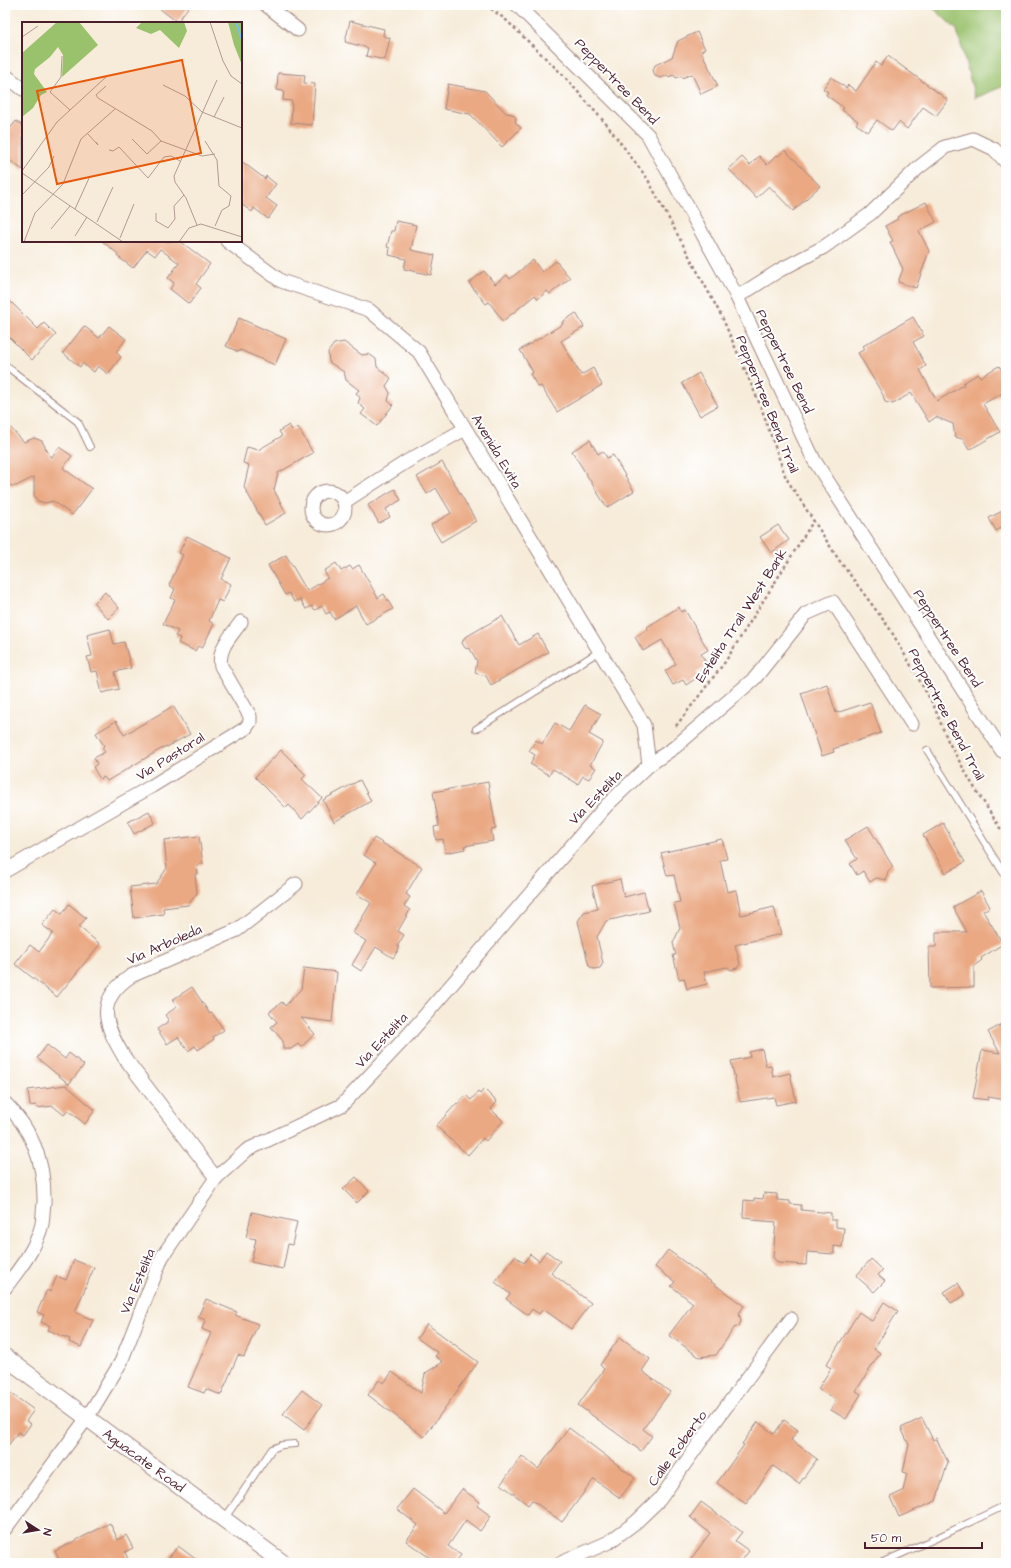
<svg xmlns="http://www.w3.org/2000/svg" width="1011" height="1568" viewBox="0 0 1011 1568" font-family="'Architects Daughter',sans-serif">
  <rect width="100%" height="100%" fill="#fff"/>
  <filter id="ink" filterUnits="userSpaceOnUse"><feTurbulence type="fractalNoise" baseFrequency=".025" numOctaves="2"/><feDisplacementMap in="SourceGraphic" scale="8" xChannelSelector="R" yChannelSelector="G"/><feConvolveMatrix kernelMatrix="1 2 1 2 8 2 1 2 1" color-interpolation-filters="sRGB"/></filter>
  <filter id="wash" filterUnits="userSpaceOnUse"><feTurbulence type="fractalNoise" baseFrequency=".012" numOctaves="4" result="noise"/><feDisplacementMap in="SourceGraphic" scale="16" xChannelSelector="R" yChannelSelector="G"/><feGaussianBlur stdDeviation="0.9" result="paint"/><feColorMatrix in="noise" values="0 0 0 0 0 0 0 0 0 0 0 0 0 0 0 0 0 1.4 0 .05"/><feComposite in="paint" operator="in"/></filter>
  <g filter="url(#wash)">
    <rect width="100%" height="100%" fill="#f7ecda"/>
    <polygon fill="#9ac16c" stroke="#72704c" points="930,5 1006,5 1006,85 975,98 957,30"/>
    <g id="blocks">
      <g fill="#eaa983">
        <polygon points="155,5 190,5 177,22"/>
        <polygon points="350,21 384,29 383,36 390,38 385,60 366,56 368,48 345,42"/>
        <polygon points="697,32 705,49 701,51 718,86 701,94 692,74 682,78 681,76 676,78 674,75 668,77 667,75 661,78 655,76 653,70 655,65 672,57 678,41"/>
        <polygon points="888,56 948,100 936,116 923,107 907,129 899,122 892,131 877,120 868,132 856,124 858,121 842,110 844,108 826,95 828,92 823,89 831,77 846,88 848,85 856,91 876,62 881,66"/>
        <polygon points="278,73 305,75 304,83 315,84 312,125 291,123 292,101 283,100 284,91 277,90"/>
        <polygon points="448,84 485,91 506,113 512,114 516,118 515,122 521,128 502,147 470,114 444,109"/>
        <polygon points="16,121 23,126 23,170 5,157 5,135"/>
        <polygon points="785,150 820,186 793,211 769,186 756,198 729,169 742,157 750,165 759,156 767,165 777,155 778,156"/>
        <polygon points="241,161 265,179 266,176 276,184 266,198 277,206 268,219 254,208 252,212 241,204"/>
        <polygon points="926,202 936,222 919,231 929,251 916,288 898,282 903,269 890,242 893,241 885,226 898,219 897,217"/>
        <polygon points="396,221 416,225 411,250 435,255 431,275 404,269 406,259 389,255 390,248 387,247 391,231 394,231"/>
        <polygon points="102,241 180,241 210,264 196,284 201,288 189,304 170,289 174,283 168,278 179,263 160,249 155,256 147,250 133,268 117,256 118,254"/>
        <polygon points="533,260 542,272 556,261 570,278 550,294 547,291 538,299 535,295 503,321 489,302 486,304 469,283 484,271 495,284 507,275 510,279"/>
        <polygon points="5,296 38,329 44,323 56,335 32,360 5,333"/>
        <polygon points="576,313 584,327 561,341 581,375 593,368 602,385 557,412 541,386 538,387 530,374 533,372 520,350 563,324 562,322"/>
        <polygon points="913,317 924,336 913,342 926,366 920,370 937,401 964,385 963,383 978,374 980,377 999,366 1002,370 1006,367 1006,391 983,404 1000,432 969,450 963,439 955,437 953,424 936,417 929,422 911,393 893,404 885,402 883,395 858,353 865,349 863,346"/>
        <polygon points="239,318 286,339 275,365 240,350 239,352 226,346"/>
        <polygon points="84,326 99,338 109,326 126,339 116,352 121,357 108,374 98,366 94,372 82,363 80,367 63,353"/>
        <polygon points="344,342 362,355 369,354 376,359 377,367 391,378 386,386 390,393 388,401 393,405 377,426 361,414 365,409 358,403 360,398 356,393 359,390 346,380 344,372 329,362 328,352 334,344"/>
        <polygon points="699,373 718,406 700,416 682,383"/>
        <polygon points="5,422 24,442 34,438 42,441 51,458 59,447 72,456 63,468 92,489 72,515 53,501 45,503 38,501 34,495 34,477 16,486 12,486 5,482"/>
        <polygon points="289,425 292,430 298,427 313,453 278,473 274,490 286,513 265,525 244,487 249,465 243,463 247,447 258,450 282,436 279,431"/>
        <polygon points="590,440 598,454 603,451 607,458 613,455 634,491 607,508 572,451"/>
        <polygon points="442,462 476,521 441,542 431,525 451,513 436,488 427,494 417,477"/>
        <polygon points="395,489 401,500 386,509 390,517 379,523 368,505"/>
        <polygon points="1006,509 1006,525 996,531 989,518"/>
        <polygon points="778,525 789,540 771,553 760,537"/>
        <polygon points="187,536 231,558 221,579 231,584 223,602 218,600 209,621 214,624 202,648 198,646 195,651 178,643 180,638 175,636 178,631 163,624 175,600 171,598 175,589 169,585 183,555 179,553"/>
        <polygon points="286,555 307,591 328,578 324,571 336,563 341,571 350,566 352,569 359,565 378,598 384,594 393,609 366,624 356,606 334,619 330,612 326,614 322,606 315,610 312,606 306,609 300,599 294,602 289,593 285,595 268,565"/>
        <polygon points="105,592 119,608 108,619 94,603"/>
        <polygon points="679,607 681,612 685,610 708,650 701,654 708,666 696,673 698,677 686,685 683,680 673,685 665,671 676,664 662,640 643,651 635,637 648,629 647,627"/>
        <polygon points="502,616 519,645 538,634 548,652 491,685 486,676 475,673 477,661 470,649 465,648 462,643 464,638"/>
        <polygon points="110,629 114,644 124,642 131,668 115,672 119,689 102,693 97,671 91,672 87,657 92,656 87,635"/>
        <polygon points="827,684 836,713 870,702 881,733 833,749 834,752 822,756 801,693"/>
        <polygon points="585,705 601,714 589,734 603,742 590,765 596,768 589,779 583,776 578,784 553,769 549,775 530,764 535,755 529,751 536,740 542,744 555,723 569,731"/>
        <polygon points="173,706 190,734 167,747 166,746 107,781 104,777 100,779 93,767 97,764 94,758 105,752 102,748 104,746 96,733 116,721 124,735"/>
        <polygon points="281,750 306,775 302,779 322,798 302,819 289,805 286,808 255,777"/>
        <polygon points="360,780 371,801 334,822 323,800"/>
        <polygon points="488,782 496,829 491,830 493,841 464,846 465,849 445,853 443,839 436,840 434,827 439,826 433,792"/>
        <polygon points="149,811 155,823 134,834 128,822"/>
        <polygon points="943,823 965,862 946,873 923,835"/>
        <polygon points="868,826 893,867 888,871 886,880 876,878 870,882 863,871 857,875 850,864 857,859 845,840"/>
        <polygon points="199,836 203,864 197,865 198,874 195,874 197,893 188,905 163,908 164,914 134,918 130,887 156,884 167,868 164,840"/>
        <polygon points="374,838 422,867 406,894 410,897 404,906 410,910 398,931 404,935 398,945 399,949 393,958 376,947 361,971 352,965 366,941 353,933 371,903 357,894 376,863 364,855"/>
        <polygon points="722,839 727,859 720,860 727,892 736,890 741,915 774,907 781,934 735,945 740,964 737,968 731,970 727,967 704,972 707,984 687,989 684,978 679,979 673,955 676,955 673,943 680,928 674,903 680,902 674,875 667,876 661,853"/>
        <polygon points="620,879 624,897 644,892 649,911 606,921 597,937 603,963 600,968 594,969 589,966 578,921 584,912 598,909 592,886"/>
        <polygon points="981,891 990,907 983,911 1003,944 981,958 982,960 974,966 974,987 930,988 929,947 936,947 936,932 967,932 953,907"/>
        <polygon points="69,904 86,918 79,927 100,944 57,997 15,964 30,945 39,952 53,933 42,925 55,909 62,914"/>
        <polygon points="304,968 337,972 332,1022 301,1018 315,1034 301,1047 298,1044 291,1049 283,1049 283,1041 271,1027 277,1022 269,1012 282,1002 285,1006 301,989"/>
        <polygon points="192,987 210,1014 212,1013 224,1030 213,1037 214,1039 198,1050 195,1046 188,1051 178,1037 167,1044 157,1029 169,1021 165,1015 177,1007 172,1000"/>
        <polygon points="1006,1022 1006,1100 988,1097 988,1100 973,1098 982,1050 1000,1053 988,1032"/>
        <polygon points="47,1045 65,1059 69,1053 84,1065 69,1084 37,1058"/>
        <polygon points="762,1049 766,1066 771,1065 773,1077 790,1073 796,1101 776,1105 774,1097 740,1102 731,1061 750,1057 749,1052"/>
        <polygon points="66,1085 95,1110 85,1124 68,1110 64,1115 53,1106 37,1108 36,1105 30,1106 28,1090"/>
        <polygon points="484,1089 497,1102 491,1109 503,1121 486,1141 483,1138 468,1155 436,1126 457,1103 458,1104 466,1095 471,1100 478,1092 480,1094"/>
        <polygon points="356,1177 369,1191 357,1203 343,1189"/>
        <polygon points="764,1193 777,1194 777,1200 790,1201 790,1204 801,1205 801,1210 831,1213 831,1220 836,1220 836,1227 844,1228 842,1247 834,1246 834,1254 807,1252 806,1265 778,1263 773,1257 776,1222 752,1220 753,1218 743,1217 744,1200 754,1201 754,1198 763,1199"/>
        <polygon points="252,1212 297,1222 292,1245 288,1244 283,1269 251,1262 256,1239 246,1237"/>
        <polygon points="668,1250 744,1306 739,1313 741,1321 739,1326 734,1328 716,1355 699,1357 669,1335 693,1303 671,1286 675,1282 655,1267"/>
        <polygon points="546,1251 560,1261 551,1273 591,1303 571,1329 543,1309 539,1314 532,1309 528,1315 506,1299 510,1294 495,1282 515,1256 524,1263 530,1254 539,1261"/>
        <polygon points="871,1259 883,1270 878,1275 885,1281 874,1292 856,1276"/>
        <polygon points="74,1260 94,1268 75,1312 93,1320 81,1347 69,1342 70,1339 48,1330 50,1326 41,1322 44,1315 37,1312 47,1290 50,1292 57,1276 66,1280"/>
        <polygon points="958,1283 965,1295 951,1303 944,1292"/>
        <polygon points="206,1299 237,1312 235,1315 258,1324 244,1357 238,1355 221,1395 206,1389 204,1393 188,1387 211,1333 202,1329 205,1320 198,1317"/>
        <polygon points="884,1302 898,1311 874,1349 880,1353 856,1391 861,1394 846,1419 831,1410 836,1400 818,1389 831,1368 826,1365 859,1312 872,1321"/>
        <polygon points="427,1324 478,1362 424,1437 368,1395 379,1380 384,1383 392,1372 421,1393 425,1374 427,1372 443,1362 435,1356 438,1353 417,1338"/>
        <polygon points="620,1337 650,1359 642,1371 670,1392 643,1429 652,1436 641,1451 578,1405 604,1369 600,1365"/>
        <polygon points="5,1389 34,1410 26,1421 31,1424 23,1435 18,1432 5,1450"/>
        <polygon points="302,1390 322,1405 304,1430 283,1414"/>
        <polygon points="922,1418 933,1440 936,1438 948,1462 936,1501 899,1517 890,1497 903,1491 907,1473 903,1472 909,1445 901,1428"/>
        <polygon points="784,1420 798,1430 791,1440 817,1459 799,1484 773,1466 746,1504 717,1483 744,1445 742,1444 758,1422 774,1434"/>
        <polygon points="569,1428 635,1478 620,1498 594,1479 562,1522 532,1500 528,1505 501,1484 522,1456 538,1469"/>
        <polygon points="413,1489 444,1513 462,1489 480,1502 477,1506 491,1516 480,1531 466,1520 448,1546 461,1555 455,1563 437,1563 406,1541 418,1525 397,1509"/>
        <polygon points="701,1502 742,1532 735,1541 749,1551 740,1563 688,1563 710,1533 690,1517"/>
        <polygon points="110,1523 118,1540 126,1535 133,1548 125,1552 128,1559 120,1563 62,1563 59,1560 55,1551"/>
        <polygon points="178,1546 201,1563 165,1563"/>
      </g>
    </g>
  </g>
  <g filter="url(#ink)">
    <use href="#blocks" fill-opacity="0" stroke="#a08682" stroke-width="1"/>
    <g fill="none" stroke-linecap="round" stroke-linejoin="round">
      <g stroke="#a08682" stroke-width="8">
        <g id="service">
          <polyline points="5,365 78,422 90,447"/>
          <polyline points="476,729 600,651"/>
          <polyline points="927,750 1006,877"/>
          <polyline points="225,1518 272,1449 282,1445 295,1444"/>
          <polyline points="881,1563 943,1535 1006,1505"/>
        </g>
      </g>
      <g stroke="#a08682" stroke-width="15">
        <g id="minor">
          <polyline points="266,5 298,30"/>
          <polyline points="517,5 648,135 735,293 814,460 1002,751"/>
          <polyline points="5,75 23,89"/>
          <polyline points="227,241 281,281 369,310 419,352 644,725 649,765"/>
          <polyline points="737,297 780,270 824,247 870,214 918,168 945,147 973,139 994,149 1006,162"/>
          <circle cx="328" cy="508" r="17"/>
          <polyline points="344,502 406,462 465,429"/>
          <path d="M5,871L152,786L246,728L250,722V716L221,666C217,649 232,635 241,622"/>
          <path d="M5,1103C33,1130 45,1165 44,1203C43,1210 43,1218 42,1224C36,1249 20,1268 5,1288"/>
          <path d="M216,1178L124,1057C105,1025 94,1001 131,976L237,930L296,884"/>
          <polyline points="5,1529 87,1418 121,1362 162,1257 216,1178 247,1150 342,1105 408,1035 606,806 649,765 675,747 755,678 806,614 833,602 912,724"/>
          <polyline points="561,1563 609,1542 636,1522 660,1499 703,1438 791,1319"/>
        </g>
      </g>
      <g stroke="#a08682" stroke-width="18">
        <polyline id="tertiary" points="5,1357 283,1563"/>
      </g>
      <g stroke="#a08682" stroke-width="2.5" stroke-dasharray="3 3" stroke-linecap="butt">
        <polyline points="486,5 506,20 564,76 607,125 647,178 722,317 761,407 786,478 839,560 890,629 933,704 948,741 971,782 1000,828 1006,833"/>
        <polyline points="676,726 725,662 814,520"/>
      </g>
      <use href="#service" stroke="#fff" stroke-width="6"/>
      <use href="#minor" stroke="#fff" stroke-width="13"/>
      <use href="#tertiary" stroke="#fff" stroke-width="16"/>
    </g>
  </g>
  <g text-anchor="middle" stroke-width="4" stroke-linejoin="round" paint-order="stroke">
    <g font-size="14" fill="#4a1f2b" stroke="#fff">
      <text transform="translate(617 81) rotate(46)" y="5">Peppertree Bend</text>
      <text transform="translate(785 361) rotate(64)" y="5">Peppertree Bend</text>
      <text transform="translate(768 404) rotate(68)" y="5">Peppertree Bend Trail</text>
      <text transform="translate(497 451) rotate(59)" y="5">Avenida Evita</text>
      <text transform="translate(741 615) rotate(-57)" y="5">Estelita Trail West Bank</text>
      <text transform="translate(948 638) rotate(57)" y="5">Peppertree Bend</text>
      <text transform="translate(947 714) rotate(62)" y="5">Peppertree Bend Trail</text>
      <text transform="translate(170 756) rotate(-32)" y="5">Via Pastoral</text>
      <text transform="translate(595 797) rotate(-46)" y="5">Via Estelita</text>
      <text transform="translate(164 944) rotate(-24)" y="5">Via Arboleda</text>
      <text transform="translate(381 1040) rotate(-47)" y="5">Via Estelita</text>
      <text transform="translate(137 1281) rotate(-67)" y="5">Via Estelita</text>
      <text transform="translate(677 1448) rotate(-54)" y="5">Calle Roberto</text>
      <text transform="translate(144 1460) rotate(36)" y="5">Aguacate Road</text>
    </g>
  </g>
  <g transform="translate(22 22)">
    <rect width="220" height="220" fill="#f7ecda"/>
    <path d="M35,0H57L76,23L40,55L41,33L36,25L28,35L13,47L12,52L25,70L19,73L11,86L0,95V31ZM120,0H162L165,9L157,26L138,8L129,12L114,6ZM206,0H220V43L212,23Z" fill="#9ac16c"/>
    <path fill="none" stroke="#77bfef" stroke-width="2" d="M214,0L220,18"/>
    <path fill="none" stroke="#b29a94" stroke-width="1" d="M188,0L201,39L209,54L220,62M0,15L16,4M40,34L39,55L28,70L48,88M141,63L163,74L180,90L220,106M84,64L74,73L76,76L130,109L139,119L180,134L193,132M192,95L202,75M65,111L76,123L74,120M110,117L125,132L139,119M183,119L195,138L197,164L209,174L207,184L200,188L193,204M87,128L91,129L97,125L126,156L142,135L149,134L158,139M0,149L35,100L84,55M0,151L101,220M0,173L27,145L32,134M53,187L68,154M134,191V199L146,206L153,197L152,184L162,173M75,200L91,165M175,203L164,176L153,160L152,154L195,58M29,207L48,184M53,214L65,195M98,216L112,182M2,220L13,191L41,162L59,117L93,87M157,220L167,206L179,202L220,215"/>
    <path fill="#e8590c" fill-opacity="0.15" stroke="#e8590c" stroke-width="2" d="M160,38L179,131L35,162L15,69Z"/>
    <rect width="220" height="220" fill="none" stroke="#4a1f2b" stroke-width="2"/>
  </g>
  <rect width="1011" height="1568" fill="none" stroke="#fff" stroke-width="20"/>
  <g transform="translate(38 1530) rotate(102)" stroke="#ffffff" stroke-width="3" paint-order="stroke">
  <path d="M0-3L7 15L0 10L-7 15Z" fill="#4a1f2b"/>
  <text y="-6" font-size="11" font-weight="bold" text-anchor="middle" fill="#4a1f2b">N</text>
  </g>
  <path d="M865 1542v6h117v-6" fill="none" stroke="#4a1f2b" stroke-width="2"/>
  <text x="871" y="1542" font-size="12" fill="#4a1f2b" stroke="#ffffff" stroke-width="3" paint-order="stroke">50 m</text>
</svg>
